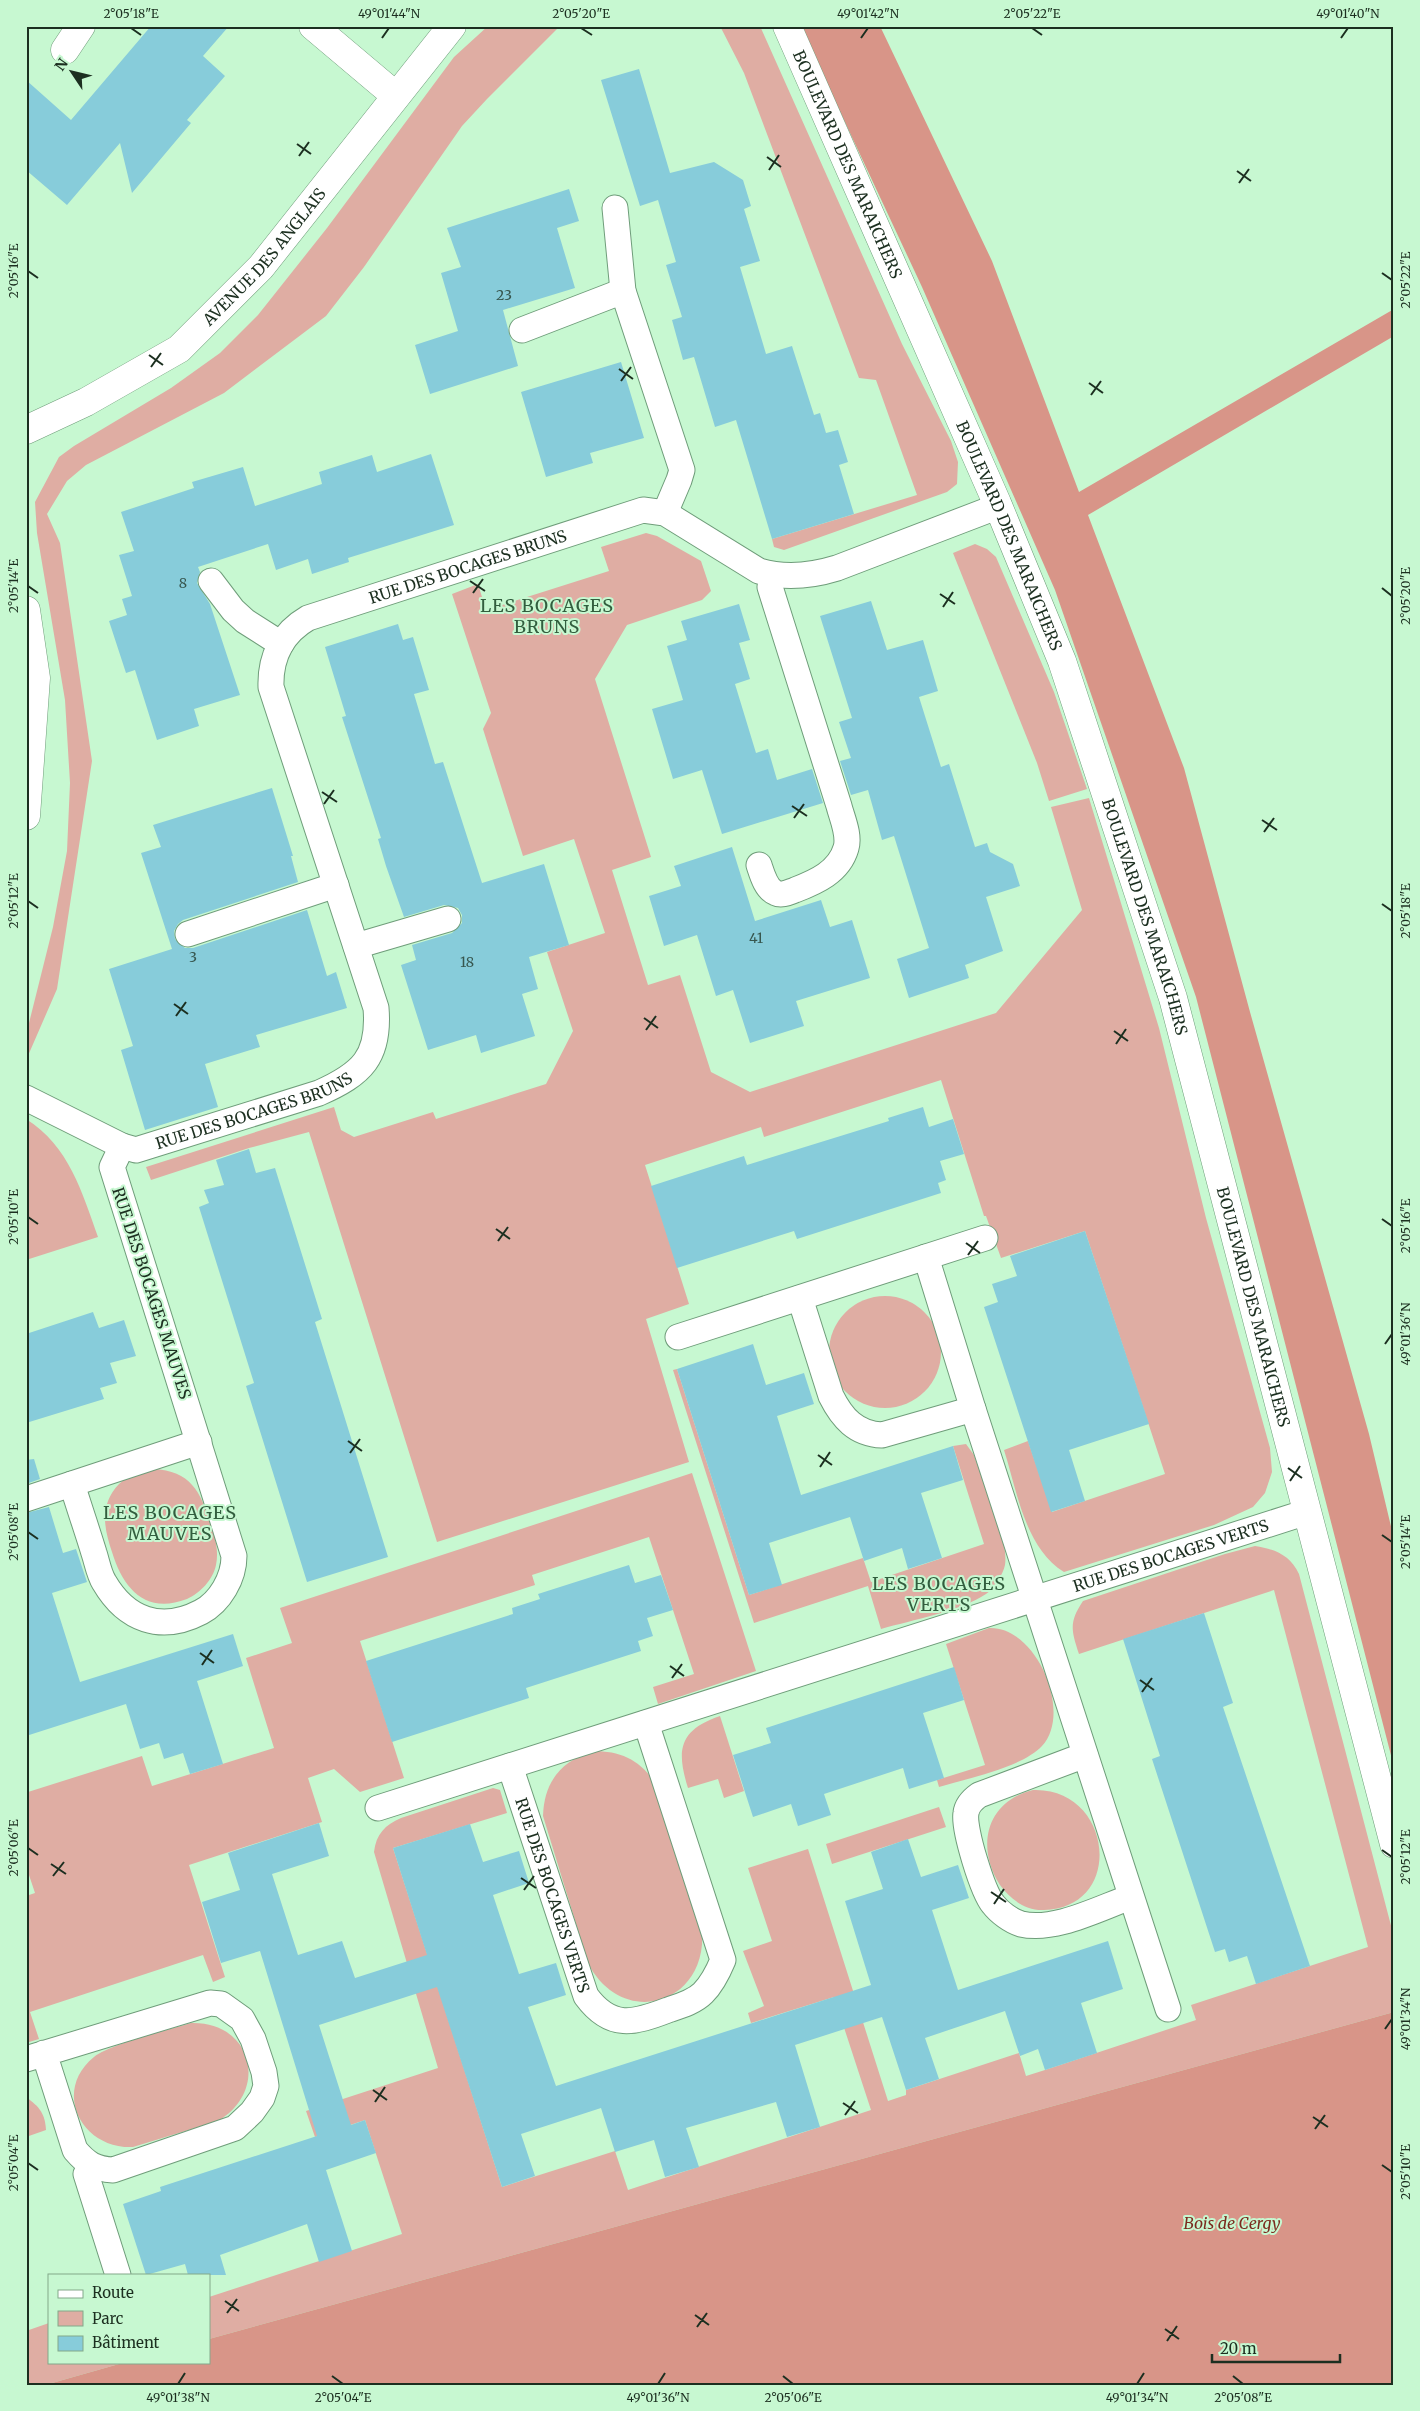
<svg xmlns="http://www.w3.org/2000/svg" width="1420" height="2411" viewBox="0 0 1420 2411" font-family="Merriweather,serif">
  <rect width="100%" height="100%" fill="#c7f8d1"/>
  <g fill="#dfada3">
    <polygon points="488,26 560,26 487,99 462,126 364,267 326,316 224,393 86,465 67,481 47,514 60,543 92,761 57,989 27,1058 26,1035 53,927 67,851 70,783 65,700 37,533 35,502 59,457 74,446 171,388 220,353 258,315 327,228 454,57"/>
    <polygon points="720,26 760,26 902,344 951,441 958,462 957,484 947,492 784,550 774,547 772,539 917,495 876,380 859,378 744,73"/>
    <path d="M646,533L657,536L701,561L711,591L702,600L627,625L595,679L651,857L612,870L648,985L680,975L711,1072L750,1092L996,1013L1082,910L1051,807L1089,798L1159,1028L1206,1218L1270,1448L1272,1472L1265,1493L1253,1507L1214,1525L1064,1572C1025,1548 1017,1491 1004,1450L1028,1441L1052,1512L1165,1474L1085,1231L1001,1258L986,1216H984L941,1080L764,1137L761,1127L645,1165L689,1304L646,1319L689,1462L437,1542L309,1132L249,1148L151,1180L146,1167L334,1107L341,1130L354,1137L433,1112L436,1119L546,1084L573,1031L547,952L605,933L574,839L523,856L483,729L491,713L452,594L478,584L486,610L609,571L601,547Z"/>
    <polygon points="975,544 987,549 996,557 1054,692 1087,789 1049,801 1037,763 953,553"/>
    <path d="M26,1119C69,1146 82,1192 98,1237L26,1260Z"/>
    <circle cx="885" cy="1352" r="56"/>
    <path d="M677,1369L749,1595L863,1558L871,1582L984,1544L953,1446L966,1444L974,1455C983,1482 1009,1538 1005,1565C1003,1574 994,1589 986,1594C961,1611 912,1620 881,1629L868,1586L754,1623L673,1370Z"/>
    <path d="M153,1469C191,1471 200,1491 211,1524C215,1538 219,1550 216,1565C213,1580 200,1593 187,1599C145,1615 123,1588 112,1552C104,1528 99,1505 119,1484C128,1475 141,1473 153,1469Z"/>
    <polygon points="692,1473 756,1671 658,1704 653,1687 694,1674 649,1537 532,1575 535,1585 360,1641 404,1778 360,1792 334,1769 308,1778 322,1822 189,1865 225,1977 213,1982 203,1955 30,2012 39,2039 26,2043 26,1896 35,1893 26,1866 26,1787 28,1792 142,1756 152,1786 274,1748 246,1658 292,1643 280,1608"/>
    <path d="M1255,1546C1275,1549 1290,1555 1299,1574L1394,1937V2012L209,2339V2297L402,2234L365,2120L315,2137L306,2111L438,2068L374,1852C376,1834 385,1825 401,1818L493,1788L500,1790L507,1813L393,1848L502,2187L615,2151L628,2190L871,2110L834,1997L751,2023L748,2013L764,2006L743,1951L772,1941L748,1868L808,1849L888,2101L906,2095V2090L1019,2053L1026,2076L1045,2070L1196,2020L1191,2005L1368,1947L1274,1590L1079,1654C1071,1630 1069,1622 1083,1601L1225,1554Z"/>
    <path d="M989,1628C1037,1626 1073,1713 1042,1746C1021,1768 968,1778 939,1787L937,1780L985,1765L946,1644Z"/>
    <path d="M720,1716L744,1791L724,1798L718,1779L688,1788C676,1750 679,1730 720,1716Z"/>
    <path d="M593,1751C621,1751 640,1760 655,1783L702,1930C708,2005 622,2030 588,1963L543,1816C544,1782 561,1761 593,1751Z"/>
    <path d="M1033,1790C1113,1787 1126,1908 1044,1910C1026,1911 1010,1899 1000,1885C975,1846 987,1801 1033,1790Z"/>
    <polygon points="939,1807 946,1827 832,1864 826,1844"/>
    <path d="M191,2023C252,2021 270,2090 218,2121L133,2147C81,2149 52,2091 94,2057C110,2044 169,2030 191,2023Z"/>
    <path d="M26,2097C40,2107 45,2114 46,2130L26,2137Z"/>
    <polygon points="49,2323 49,2362 126,2362 45,2385 26,2385 26,2331"/>
  </g>
  <g fill="#d89588">
    <polygon points="800,26 880,26 992,261 1079,492 1394,309 1394,336 1088,515 1184,768 1250,1012 1369,1434 1394,1539 1394,1767 1196,997 1055,590 922,287"/>
    <polygon points="1394,2012 1394,2385 45,2385 126,2362 209,2362 209,2339"/>
  </g>
  <g fill="#87ccda">
    <polygon points="151,26 229,26 203,56 225,76 187,120 191,123 132,193 120,143 67,205 26,170 26,80 71,120"/>
    <polygon points="639,69 670,173 714,162 743,180 751,206 744,209 760,261 740,267 766,354 792,346 814,415 820,413 826,433 838,430 848,462 839,465 854,514 772,539 736,420 715,427 694,357 683,360 672,320 682,317 666,265 676,262 658,200 640,206 601,80"/>
    <polygon points="569,189 579,221 557,228 575,288 503,310 518,366 430,394 415,345 458,331 441,273 461,267 447,228"/>
    <polygon points="621,362 644,438 590,453 593,463 546,477 521,392"/>
    <polygon points="431,454 454,525 348,558 349,562 312,574 308,559 276,570 268,544 198,567 200,572 197,583 210,604 240,695 194,709 199,726 157,740 135,670 126,673 109,621 127,615 122,599 132,596 119,555 134,551 121,512 194,488 192,482 243,467 255,506 322,484 319,472 372,455 377,472"/>
    <polygon points="871,601 887,650 923,640 938,691 919,697 941,767 949,764 975,847 987,843 990,852 1013,864 1020,886 986,897 1003,951 965,965 969,978 909,998 897,959 929,948 894,836 882,840 868,790 851,795 840,761 851,758 839,722 852,718 820,616"/>
    <polygon points="739,604 750,640 739,643 750,679 735,684 756,753 768,749 777,780 812,769 823,803 722,834 702,770 673,779 652,709 683,700 667,646 687,640 681,621"/>
    <polygon points="398,624 403,640 413,637 429,690 414,694 435,764 443,762 482,883 544,864 569,945 529,957 538,989 522,994 535,1036 481,1053 476,1035 428,1050 401,965 416,960 412,945 452,933 462,923 462,915 458,908 444,905 404,917 386,866 378,839 381,838 342,717 346,716 325,647"/>
    <polygon points="272,788 293,856 291,856 298,882 183,920 178,924 174,931 175,939 185,948 193,948 307,910 327,976 336,972 347,1008 256,1035 260,1047 205,1064 218,1107 145,1130 121,1050 133,1046 109,969 172,949 141,853 161,847 153,825"/>
    <polygon points="732,847 755,921 821,900 830,927 852,920 870,978 796,1001 804,1026 750,1043 733,990 716,996 697,935 664,946 649,896 681,886 674,866"/>
    <polygon points="923,1107 929,1127 953,1119 964,1154 940,1161 946,1180 938,1183 941,1193 797,1239 794,1231 677,1268 651,1186 744,1156 747,1165 889,1121 888,1118"/>
    <polygon points="249,1149 256,1173 275,1168 322,1319 315,1322 388,1557 307,1582 246,1386 254,1383 199,1207 209,1203 204,1190 224,1185 216,1160"/>
    <polygon points="1085,1231 1149,1424 1069,1450 1085,1501 1051,1512 984,1307 998,1302 992,1284 1017,1276 1010,1256"/>
    <polygon points="93,1312 99,1328 124,1320 136,1356 110,1363 117,1383 100,1388 104,1399 26,1423 26,1334"/>
    <polygon points="753,1344 766,1385 804,1373 814,1404 777,1416 801,1495 953,1446 963,1480 921,1493 942,1558 908,1569 902,1548 864,1561 850,1517 769,1543 782,1585 749,1595 677,1369"/>
    <polygon points="34,1459 40,1479 26,1484 26,1460"/>
    <polygon points="49,1507 63,1553 76,1549 87,1582 52,1593 80,1682 233,1634 243,1666 197,1681 223,1764 190,1774 183,1753 164,1759 159,1743 140,1749 126,1704 26,1736 26,1513"/>
    <polygon points="629,1565 635,1583 661,1575 673,1610 647,1618 653,1636 638,1641 641,1651 526,1688 529,1698 392,1742 366,1661 513,1614 512,1608 540,1599 538,1594"/>
    <polygon points="1204,1613 1233,1703 1223,1707 1310,1966 1256,1984 1247,1956 1229,1962 1225,1949 1215,1952 1152,1759 1160,1756 1123,1639"/>
    <polygon points="954,1667 964,1700 923,1713 944,1778 909,1789 903,1768 824,1794 831,1815 798,1826 791,1804 753,1817 733,1755 771,1743 766,1728"/>
    <polygon points="319,1823 329,1856 272,1874 298,1955 342,1941 355,1978 427,1955 393,1848 470,1824 483,1862 519,1851 529,1883 493,1895 519,1974 556,1963 566,1995 528,2007 556,2086 871,1985 845,1901 883,1889 871,1852 908,1839 921,1877 958,1865 969,1898 932,1910 958,1990 1108,1941 1123,1989 1081,2003 1097,2053 1045,2070 1038,2049 1020,2056 1005,2011 925,2038 939,2079 906,2090 882,2017 795,2045 820,2127 787,2137 776,2102 686,2128 699,2167 665,2177 654,2140 615,2152 601,2108 521,2134 535,2176 502,2187 437,1987 319,2025 351,2125 365,2120 376,2153 326,2170 352,2251 319,2262 307,2224 220,2255 226,2275 188,2275 185,2264 146,2275 123,2204 161,2191 160,2187 317,2136 260,1951 221,1963 202,1902 240,1890 228,1853"/>
  </g>
  <g fill="none" stroke-linecap="round" stroke-linejoin="round">
    <g stroke="#6f9d7a" stroke-width="27">
      <g id="lane">
        <polyline points="615,208 623,291 682,470 679,480 665,513"/>
        <polyline points="522,330 623,291"/>
        <polyline points="211,581 233,610 245,621 281,644"/>
        <path d="M759,865C762,874 766,889 776,893C782,896 789,892 795,890C816,882 839,872 846,848C850,835 842,818 839,806L770,587L772,575"/>
        <polyline points="188,934 336,885"/>
        <polyline points="356,946 448,919"/>
        <path id="s1" d="M26,1098L122,1146L136,1150L319,1093C362,1074 380,1057 376,1008L271,687C270,657 282,633 308,618L643,510L665,513L759,571C786,579 811,576 837,568L999,506"/>
        <polyline points="926,1257 973,1409 1168,2009"/>
        <path d="M800,1298L831,1396C842,1418 856,1434 882,1435L973,1409"/>
        <polyline points="678,1337 985,1238"/>
        <path d="M72,1484C79,1507 87,1530 94,1553C97,1562 99,1574 104,1582C126,1620 161,1633 201,1612C220,1602 234,1578 234,1556L112,1167L122,1146"/>
        <polyline points="26,1499 199,1442"/>
        <path d="M1085,1755L979,1795C972,1800 967,1805 966,1813C963,1829 983,1892 993,1904C999,1912 1011,1921 1021,1924C1055,1932 1099,1908 1131,1897"/>
        <path id="s2" d="M510,1766L586,1996C611,2030 634,2023 668,2010C680,2006 694,2002 703,1993C712,1984 718,1972 723,1960L646,1723"/>
        <path id="s3" d="M378,1808L1307,1512"/>
        <path d="M26,2059L210,2003L221,2004L242,2019L253,2039L264,2072L266,2086L262,2098L252,2112L235,2128L113,2170C95,2169 87,2164 75,2150L44,2053"/>
        <polyline points="91,2166 86,2174 118,2275"/>
      </g>
    </g>
    <g stroke="#6f9d7a" stroke-width="29">
      <g id="street">
        <polyline points="313,26 396,96"/>
        <path id="s4" d="M787,26L997,503L1062,661L1173,998L1394,1844"/>
        <polyline points="65,50 81,26"/>
        <path id="s5" d="M26,430L86,402L179,349L261,267L452,26"/>
      </g>
    </g>
    <g stroke="#6f9d7a" stroke-width="29">
      <polyline id="secondary" points="26,610 36,678 26,816"/>
    </g>
    <use href="#lane" stroke="#fff" stroke-width="25"/>
    <use href="#street" stroke="#fff" stroke-width="28"/>
    <use href="#secondary" stroke="#fff" stroke-width="28"/>
  </g>
  <path fill="none" stroke="#1c2f20" stroke-width="2" d="M131,28L141,35M581,28L592,35M1032,28L1042,35M382,38L389,28M861,38L868,28M1341,38L1348,28M297,144L311,154M299,156L309,142M767,157L781,167M769,170L779,155M1237,171L1251,181M1239,183L1249,169M28,271L38,278M1382,273L1392,280M149,355L163,365M151,367L161,353M619,369L633,379M621,381L631,367M1089,383L1103,393M1091,395L1101,381M470,581L485,591M28,586L38,593M1382,588L1392,596M473,593L483,579M940,594L955,604M943,607L953,592M322,792L337,802M324,804L334,790M792,806L807,816M794,818L804,804M1262,820L1277,830M1264,832L1274,818M28,901L38,908M1382,904L1392,911M174,1004L188,1014M176,1016L186,1002M644,1018L658,1028M646,1030L656,1016M1114,1031L1128,1041M1116,1044L1126,1029M28,1217L38,1224M1382,1219L1392,1226M496,1229L510,1239M498,1241L508,1227M966,1243L980,1253M968,1255L978,1241M1385,1344L1392,1334M348,1441L362,1451M350,1453L360,1439M818,1455L832,1465M820,1467L830,1452M1288,1468L1302,1478M1290,1481L1300,1466M28,1532L38,1539M1382,1535L1392,1542M200,1653L214,1663M202,1665L212,1650M670,1666L684,1676M672,1678L682,1664M1140,1680L1154,1690M1142,1692L1152,1678M28,1848L38,1855M1382,1850L1392,1857M51,1864L66,1874M53,1876L64,1862M521,1878L536,1888M524,1890L534,1876M991,1892L1006,1902M994,1904L1004,1889M1385,2029L1392,2019M373,2090L387,2100M375,2102L385,2087M843,2103L858,2113M845,2115L855,2101M1313,2117L1328,2127M1315,2129L1325,2115M28,2163L38,2170M1382,2165L1392,2172M225,2301L239,2311M227,2313L237,2299M695,2315L709,2325M697,2327L707,2313M1165,2329L1179,2339M1167,2341L1177,2326M332,2376L343,2384M783,2376L793,2384M1233,2376L1243,2384M178,2384L185,2373M658,2384L665,2373M1137,2384L1144,2373"/>
  <g text-anchor="middle" stroke-width="4" stroke-linejoin="round" paint-order="stroke">
    <g font-size="14" fill="#37564e">
      <text x="504" y="300">23</text>
      <text x="183" y="588">8</text>
      <text x="756" y="943">41</text>
      <text x="193" y="962">3</text>
      <text x="467" y="967">18</text>
    </g>
    <g font-size="16" fill="#1c2f20" stroke="#c7f8d1">
      <text dy="6" stroke="none"><textPath href="#s4" startOffset="151">BOULEVARD DES MARAICHERS</textPath></text>
      <text dy="6" stroke="none"><textPath href="#s5" startOffset="299">AVENUE DES ANGLAIS</textPath></text>
      <text dy="6" stroke="none"><textPath href="#s4" startOffset="556">BOULEVARD DES MARAICHERS</textPath></text>
      <text dy="6" stroke="none"><textPath href="#s1" startOffset="1014">RUE DES BOCAGES BRUNS</textPath></text>
      <text dy="6" stroke="none"><textPath href="#s4" startOffset="961">BOULEVARD DES MARAICHERS</textPath></text>
      <text dy="6" stroke="none"><textPath href="#s1" startOffset="246">RUE DES BOCAGES BRUNS</textPath></text>
      <text transform="translate(152 1293) rotate(72)" y="6">RUE DES BOCAGES MAUVES</text>
      <text dy="6" stroke="none"><textPath href="#s4" startOffset="1366">BOULEVARD DES MARAICHERS</textPath></text>
      <text dy="6" stroke="none"><textPath href="#s3" startOffset="832">RUE DES BOCAGES VERTS</textPath></text>
      <text dy="6" stroke="none"><textPath href="#s2" startOffset="136">RUE DES BOCAGES VERTS</textPath></text>
    </g>
    <g font-size="16" font-style="italic" fill="#7b2b1f" stroke="#c7f8d1">
      <text x="1232" y="2229">Bois de Cergy</text>
    </g>
    <g font-size="18" letter-spacing="1" fill="#325e3e" stroke="#c7f8d1">
      <text x="547" y="612">LES BOCAGES<tspan x="547" dy="21">BRUNS</tspan></text>
      <text x="170" y="1519">LES BOCAGES<tspan x="170" dy="21">MAUVES</tspan></text>
      <text x="939" y="1590">LES BOCAGES<tspan x="939" dy="21">VERTS</tspan></text>
    </g>
  </g>
  <rect width="1420" height="2411" fill="none" stroke="#c7f8d1" stroke-width="55"/>
  <rect x="48" y="2274" width="162" height="90" fill="#c7f8d1" stroke="#83a88a"/>
  <rect x="58" y="2290" width="25" height="8" fill="#ffffff" stroke="#83a88a"/>
  <text x="92" y="2298" font-size="15" fill="#1c2f20">Route</text>
  <rect x="58" y="2311" width="25" height="15" fill="#dfada3" stroke="#83a88a"/>
  <text x="92" y="2324" font-size="15" fill="#1c2f20">Parc</text>
  <rect x="58" y="2336" width="25" height="15" fill="#87ccda" stroke="#83a88a"/>
  <text x="92" y="2348" font-size="15" fill="#1c2f20">Bâtiment</text>
  <g transform="translate(72 72) rotate(305)" stroke="#c7f8d1" stroke-width="4" paint-order="stroke">
  <path d="M0-4L9 19L0 12L-9 19Z" fill="#1c2f20"/>
  <text y="-8" font-size="14" font-weight="bold" text-anchor="middle" fill="#1c2f20">N</text>
  </g>
  <path d="M1212 2354v8h128v-8" fill="none" stroke="#1c2f20" stroke-width="2.5"/>
  <text x="1220" y="2354" font-size="15" fill="#1c2f20" stroke="#c7f8d1" stroke-width="4" paint-order="stroke">20 m</text>
  <rect x="28" y="28" width="1364" height="2356" fill="none" stroke="#1c2f20" stroke-width="2"/>
  <g font-size="12" text-anchor="middle" fill="#1c2f20">
    <text x="131" y="18">2°05'18"E</text>
    <text x="389" y="18">49°01'44"N</text>
    <text x="581" y="18">2°05'20"E</text>
    <text x="868" y="18">49°01'42"N</text>
    <text x="1032" y="18">2°05'22"E</text>
    <text x="1348" y="18">49°01'40"N</text>
    <text transform="translate(14 271) rotate(-90)" y="4">2°05'16"E</text>
    <text transform="translate(1406 280) rotate(-90)" y="4">2°05'22"E</text>
    <text transform="translate(14 586) rotate(-90)" y="4">2°05'14"E</text>
    <text transform="translate(1406 596) rotate(-90)" y="4">2°05'20"E</text>
    <text transform="translate(14 901) rotate(-90)" y="4">2°05'12"E</text>
    <text transform="translate(1406 911) rotate(-90)" y="4">2°05'18"E</text>
    <text transform="translate(14 1217) rotate(-90)" y="4">2°05'10"E</text>
    <text transform="translate(1406 1226) rotate(-90)" y="4">2°05'16"E</text>
    <text transform="translate(1406 1334) rotate(-90)" y="4">49°01'36"N</text>
    <text transform="translate(14 1532) rotate(-90)" y="4">2°05'08"E</text>
    <text transform="translate(1406 1542) rotate(-90)" y="4">2°05'14"E</text>
    <text transform="translate(14 1848) rotate(-90)" y="4">2°05'06"E</text>
    <text transform="translate(1406 1857) rotate(-90)" y="4">2°05'12"E</text>
    <text transform="translate(1406 2019) rotate(-90)" y="4">49°01'34"N</text>
    <text transform="translate(14 2163) rotate(-90)" y="4">2°05'04"E</text>
    <text transform="translate(1406 2172) rotate(-90)" y="4">2°05'10"E</text>
    <text x="178" y="2402">49°01'38"N</text>
    <text x="343" y="2402">2°05'04"E</text>
    <text x="658" y="2402">49°01'36"N</text>
    <text x="793" y="2402">2°05'06"E</text>
    <text x="1137" y="2402">49°01'34"N</text>
    <text x="1243" y="2402">2°05'08"E</text>
  </g>
</svg>
